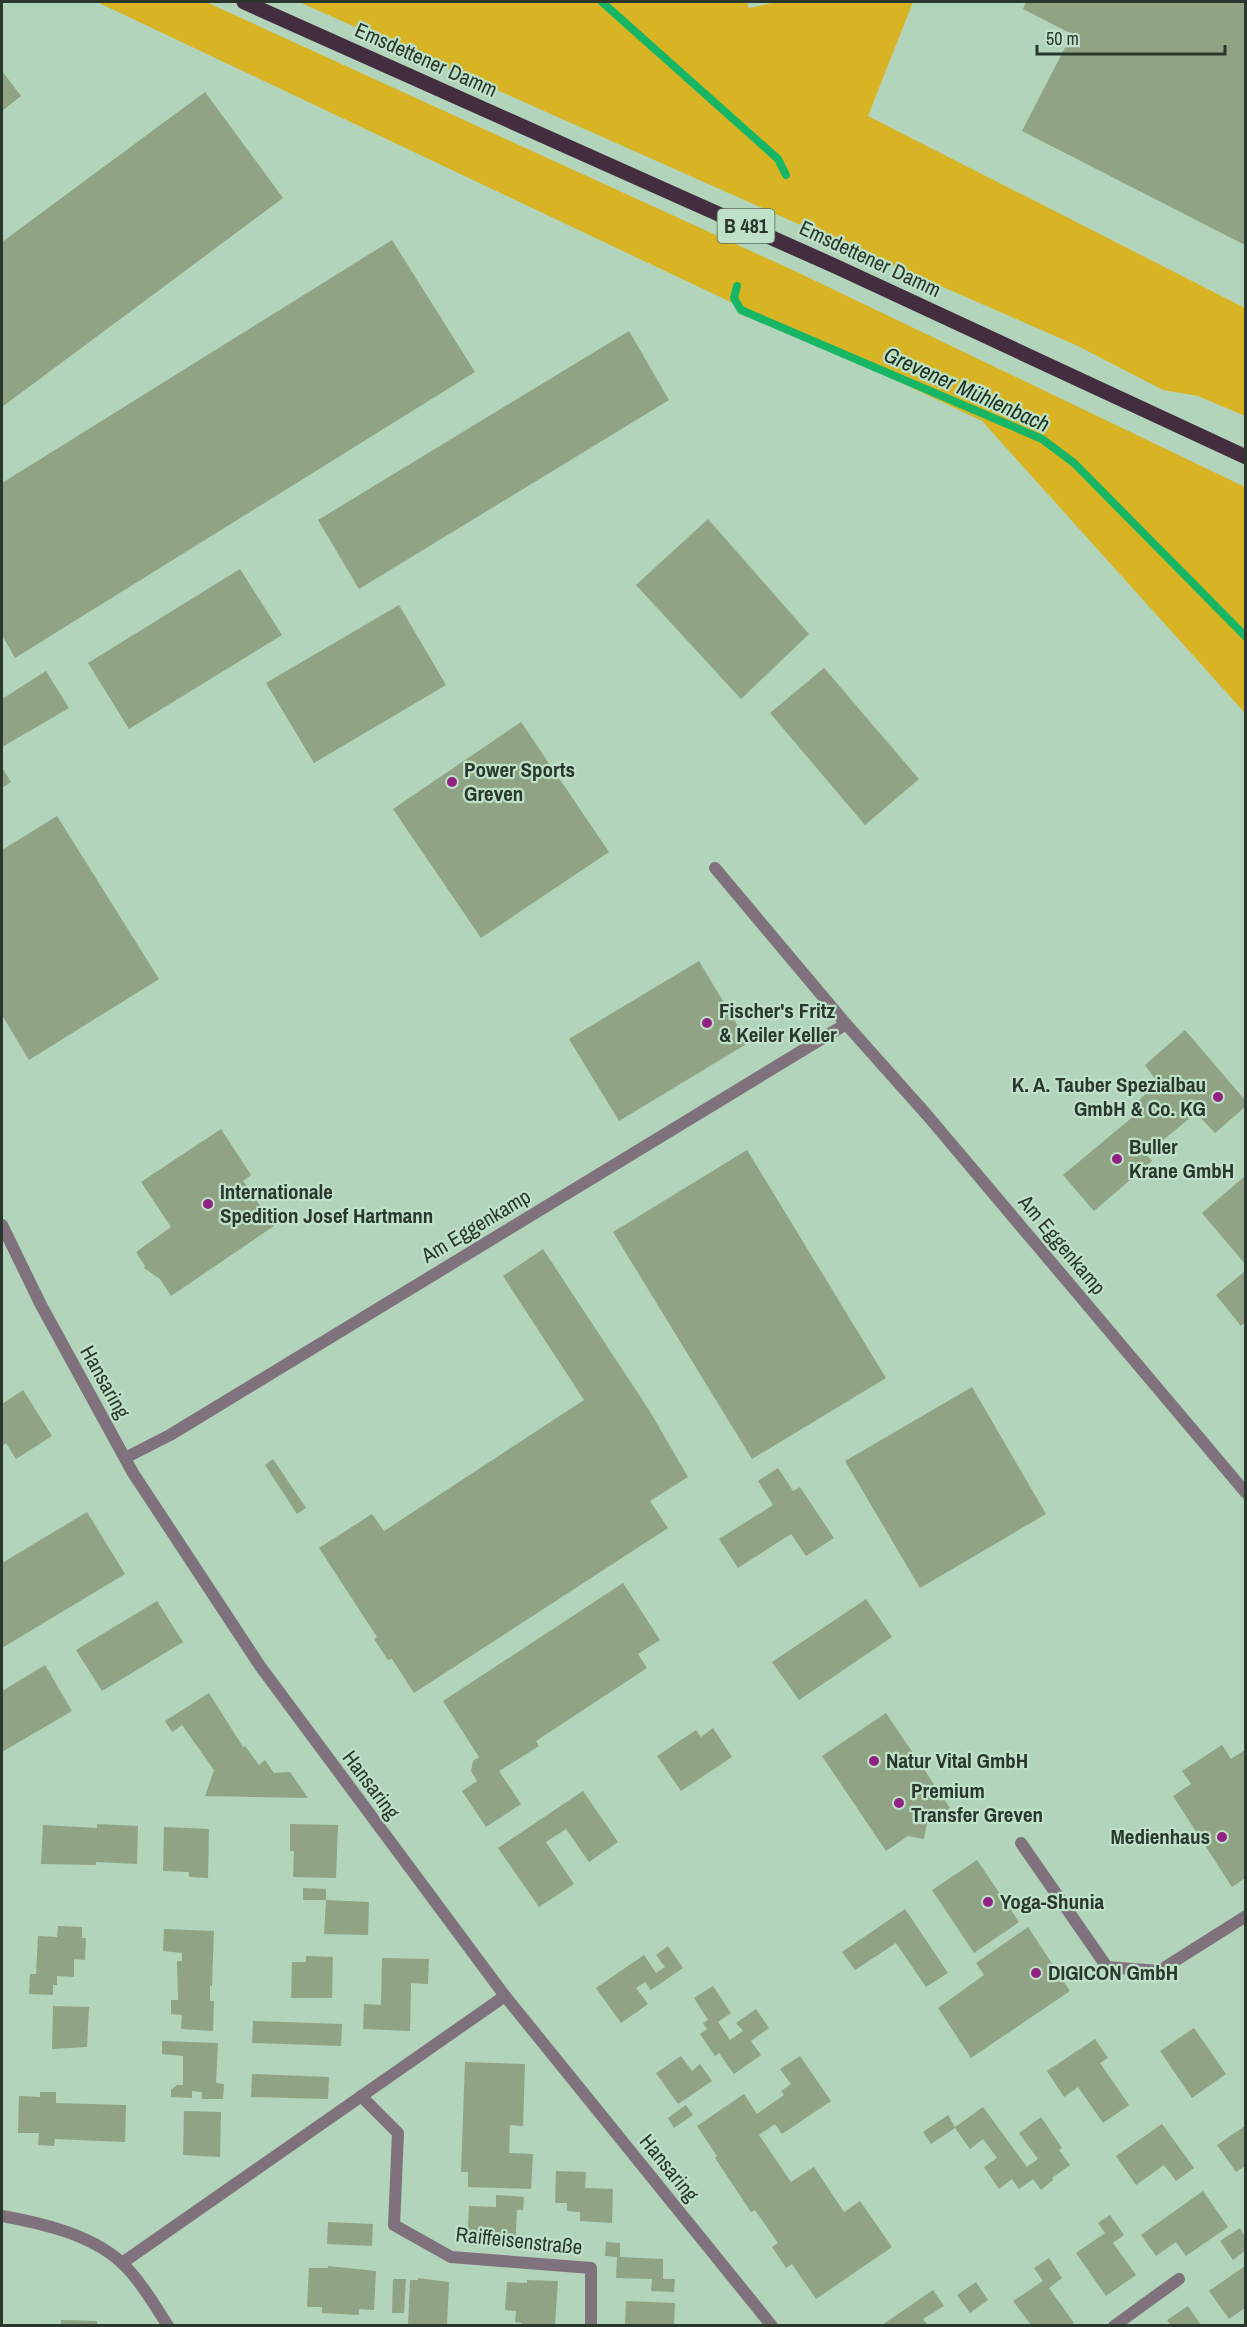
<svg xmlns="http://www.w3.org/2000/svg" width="1247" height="2327" viewBox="0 0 1247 2327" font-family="'Archivo Narrow',sans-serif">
  <rect width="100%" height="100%" fill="#b1d4bb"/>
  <g fill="#d8b424">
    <polygon points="97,2 206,2 799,273 1245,487 1245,713 982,421"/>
    <polygon points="299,2 747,2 749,8 777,2 913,2 868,116 1245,308 1245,416 1198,396 1163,390 1078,346 787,219"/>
  </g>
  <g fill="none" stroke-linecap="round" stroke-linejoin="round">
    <g stroke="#17b665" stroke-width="8">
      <polyline points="602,2 778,159 786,175"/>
      <polyline points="737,286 734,298 741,310 1042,439 1074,463 1246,637"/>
    </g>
  </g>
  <g fill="#90a384">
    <polygon points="1026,2 1245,2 1245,245 1022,131 1072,34 1023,9"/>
    <polygon points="2,71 21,96 2,111"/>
    <polygon points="205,92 283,198 2,407 2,242"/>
    <polygon points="392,240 475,372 15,658 2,635 2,483"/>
    <polygon points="629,331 669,400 359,589 318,520"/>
    <polygon points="708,519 809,634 741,699 636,585"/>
    <polygon points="240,569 282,635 129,729 88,663"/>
    <polygon points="399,605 446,685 314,763 266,683"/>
    <polygon points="824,668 919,779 865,825 770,713"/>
    <polygon points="46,671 69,708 2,747 2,699"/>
    <polygon points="521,722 609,852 481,938 393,809"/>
    <polygon points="2,769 3,769 11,782 2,788"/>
    <polygon points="57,816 159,979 29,1060 2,1015 2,850"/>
    <polygon points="699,961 748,1043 619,1121 569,1039"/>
    <polygon points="1185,1030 1245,1100 1245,1107 1215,1133 1196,1113 1146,1154 1152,1161 1094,1211 1063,1175 1135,1115 1130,1108 1158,1083 1145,1065"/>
    <polygon points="221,1129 251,1175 243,1181 274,1226 171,1296 160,1279 144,1268 145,1266 136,1252 171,1227 141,1182"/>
    <polygon points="747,1150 886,1378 752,1459 613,1232"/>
    <polygon points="1245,1176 1245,1264 1202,1213"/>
    <polygon points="543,1249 649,1410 688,1477 650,1501 668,1528 414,1693 392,1659 388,1660 374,1639 377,1637 319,1548 372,1514 384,1531 584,1400 503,1276"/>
    <polygon points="1245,1271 1245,1322 1241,1326 1216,1295"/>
    <polygon points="972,1387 1046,1514 920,1588 845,1461"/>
    <polygon points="23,1390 52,1436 16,1459 6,1443 2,1446 2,1404"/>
    <polygon points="273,1459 306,1508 297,1514 265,1465"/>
    <polygon points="778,1468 793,1491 800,1487 834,1538 806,1556 791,1534 738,1568 719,1539 773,1505 758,1481"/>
    <polygon points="87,1512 125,1574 2,1648 2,1563"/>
    <polygon points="623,1583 660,1640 638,1654 647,1668 536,1741 539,1746 499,1771 521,1804 486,1827 462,1791 477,1781 471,1771 473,1761 479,1757 443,1701"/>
    <polygon points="866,1599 892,1637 799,1700 772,1662"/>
    <polygon points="157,1601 183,1642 102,1691 76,1650"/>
    <polygon points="45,1665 72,1711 2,1752 2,1691"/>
    <polygon points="209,1693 243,1747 245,1746 259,1765 265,1760 274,1773 290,1772 308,1798 205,1796 214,1770 182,1725 172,1732 165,1721"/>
    <polygon points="886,1713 950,1808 927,1823 924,1839 908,1836 886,1851 822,1756"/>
    <polygon points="713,1728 732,1757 681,1791 657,1756 696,1730 701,1737"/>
    <polygon points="1222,1745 1231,1759 1245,1750 1245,1878 1232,1887 1173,1796 1191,1784 1182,1771"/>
    <polygon points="583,1791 618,1842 589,1862 566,1829 546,1842 574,1884 539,1907 498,1848"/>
    <polygon points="97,1824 138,1826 137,1864 96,1862 96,1865 41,1864 43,1825 97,1828"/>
    <polygon points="290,1824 338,1825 336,1878 293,1877 294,1851 290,1851"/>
    <polygon points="164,1827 209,1829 208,1878 189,1877 189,1872 163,1871"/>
    <polygon points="977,1860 1019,1922 974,1953 932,1890"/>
    <polygon points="303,1888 326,1889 326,1900 369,1902 368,1935 324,1934 326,1900 303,1900"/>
    <polygon points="905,1909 948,1973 926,1987 896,1943 855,1970 842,1952"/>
    <polygon points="58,1926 82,1927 82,1938 86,1938 85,1960 74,1959 74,1977 57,1976 57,1985 53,1985 53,1995 29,1994 30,1974 36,1974 38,1936 57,1937"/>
    <polygon points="1028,1927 1070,1991 971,2058 938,2008 984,1975 976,1963"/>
    <polygon points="164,1929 214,1931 212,1986 210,1986 210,2001 214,2001 213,2031 181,2029 182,2015 171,2014 171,2000 178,2000 177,1961 182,1961 182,1953 163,1951"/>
    <polygon points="668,1946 683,1968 651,1990 645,1982 636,1988 648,2004 621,2023 596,1988 644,1955 656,1973 665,1967 656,1955"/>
    <polygon points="306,1956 333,1957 332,1998 291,1998 292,1962 306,1962"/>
    <polygon points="382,1958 429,1959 428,1984 411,1983 410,2031 363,2029 364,2004 381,2005"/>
    <polygon points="713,1986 731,2013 718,2022 730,2040 743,2031 736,2023 756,2009 769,2028 751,2041 761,2055 734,2074 719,2053 715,2056 700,2034 707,2029 703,2023 708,2020 694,1998"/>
    <polygon points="53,2006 89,2007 87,2047 52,2049"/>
    <polygon points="253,2021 342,2024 341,2046 252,2043"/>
    <polygon points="1194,2028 1226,2074 1192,2098 1160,2051"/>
    <polygon points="1095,2039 1108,2058 1100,2063 1129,2105 1103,2123 1078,2087 1064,2097 1047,2071"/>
    <polygon points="162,2041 218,2043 216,2083 224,2084 223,2099 202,2099 202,2092 192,2091 192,2098 171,2097 171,2090 177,2085 183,2085 183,2056 162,2054"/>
    <polygon points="681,2056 692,2071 700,2064 712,2081 678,2104 656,2073"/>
    <polygon points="800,2056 831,2101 782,2134 775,2124 759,2135 791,2182 814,2167 844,2212 860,2201 892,2247 816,2299 792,2264 786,2268 772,2247 778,2243 755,2210 751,2212 715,2158 717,2156 697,2126 744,2094 757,2114 784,2095 781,2091 791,2084 780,2069"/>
    <polygon points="465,2062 525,2064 523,2126 510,2125 509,2153 533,2154 531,2189 468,2187 468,2172 461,2172"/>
    <polygon points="252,2074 329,2077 328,2099 251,2097"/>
    <polygon points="40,2092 56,2092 56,2103 126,2105 125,2142 55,2139 54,2146 38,2145 39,2133 18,2133 19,2096 40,2097"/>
    <polygon points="686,2105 693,2115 674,2128 668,2118"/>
    <polygon points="983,2107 1027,2167 1038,2159 1019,2133 1041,2117 1062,2148 1059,2150 1070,2165 1052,2178 1053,2180 1041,2190 1033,2179 1019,2189 1012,2179 999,2189 984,2167 997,2158 983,2139 970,2149 955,2128 931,2144 923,2132 948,2115 955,2127"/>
    <polygon points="184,2111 221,2112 220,2157 183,2155"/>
    <polygon points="1162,2124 1194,2168 1176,2181 1164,2165 1136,2185 1116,2156"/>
    <polygon points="1245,2126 1245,2166 1236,2172 1217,2145"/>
    <polygon points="556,2171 586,2172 585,2188 613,2189 612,2223 580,2221 580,2212 567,2211 567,2203 555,2203"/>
    <polygon points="1203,2191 1228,2227 1186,2256 1176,2242 1156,2256 1141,2235"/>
    <polygon points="496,2195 524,2197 523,2210 517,2210 515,2248 467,2245 469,2206 496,2207"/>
    <polygon points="1110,2215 1124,2235 1113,2243 1136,2275 1106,2296 1076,2253 1105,2233 1098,2223"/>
    <polygon points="328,2222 373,2224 372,2246 327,2244"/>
    <polygon points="1240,2228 1245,2237 1245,2251 1233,2260 1220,2241"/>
    <polygon points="606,2242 620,2243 620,2257 663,2259 663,2279 675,2279 674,2292 651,2291 652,2279 616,2278 617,2257 605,2256"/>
    <polygon points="1049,2258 1062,2278 1049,2288 1074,2323 1070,2325 1031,2325 1013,2301 1043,2281 1034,2268"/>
    <polygon points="328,2266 376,2271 374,2310 359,2309 359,2315 322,2313 322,2307 307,2307 309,2268 328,2268"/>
    <polygon points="1245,2266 1245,2308 1229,2319 1209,2291"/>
    <polygon points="418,2278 449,2282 447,2325 408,2325 410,2280 418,2280"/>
    <polygon points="393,2279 406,2279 404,2313 392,2313"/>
    <polygon points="527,2280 558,2281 555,2325 522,2325 522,2323 515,2322 516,2311 505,2310 507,2282 527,2283"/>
    <polygon points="976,2282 988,2300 970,2313 957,2295"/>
    <polygon points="933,2290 944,2306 923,2319 928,2325 882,2325"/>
    <polygon points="626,2301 675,2303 674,2325 625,2325"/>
    <polygon points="1188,2306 1201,2325 1167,2325 1170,2324 1167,2320"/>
    <polygon points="61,2320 97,2321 97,2325 61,2325"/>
  </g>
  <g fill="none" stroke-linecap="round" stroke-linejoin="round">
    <g stroke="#80727d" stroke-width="12">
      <polyline points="715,868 846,1024"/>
      <polyline points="2,1225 41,1305 133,1473 260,1666 505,1996 772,2326"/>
      <polyline points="125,1458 170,1435 846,1024 927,1115 1246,1493"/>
      <polyline points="1021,1843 1107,1967 1159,1971 1246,1916"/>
      <polyline points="361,2096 398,2133 394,2225 451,2257 591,2268 591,2326"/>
      <path d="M2,2216C41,2223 90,2234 121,2262C140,2280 154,2304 168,2326"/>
      <polyline points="122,2263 505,1996"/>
      <polyline points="1114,2326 1179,2279"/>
    </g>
    <polyline stroke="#432d3f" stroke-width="15" points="244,2 837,267 1246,457"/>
  </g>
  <g fill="#912284" stroke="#bee1c7" stroke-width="2">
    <circle cx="452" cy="782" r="6"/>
    <circle cx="707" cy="1023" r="6"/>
    <circle cx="1218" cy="1097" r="6"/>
    <circle cx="1117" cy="1159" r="6"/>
    <circle cx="208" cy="1204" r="6"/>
    <circle cx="874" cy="1761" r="6"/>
    <circle cx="899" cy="1803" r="6"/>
    <circle cx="1222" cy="1837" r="6"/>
    <circle cx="988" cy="1902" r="6"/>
    <circle cx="1036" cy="1973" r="6"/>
  </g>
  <g text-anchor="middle" stroke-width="4.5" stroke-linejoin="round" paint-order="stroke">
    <rect fill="#bee1c7" stroke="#566a5b" stroke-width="1.5" x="717.5" y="209" width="57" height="34" rx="4.5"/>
    <g font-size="20" font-weight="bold" fill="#2a372d">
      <text x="746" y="233">B 481</text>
    </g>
    <g font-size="21" fill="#2a372d" stroke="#bee1c7">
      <text transform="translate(426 60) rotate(24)" y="7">Emsdettener Damm</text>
      <text transform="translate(870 259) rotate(25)" y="7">Emsdettener Damm</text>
      <text transform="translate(476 1226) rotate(-31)" y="7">Am Eggenkamp</text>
      <text transform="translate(1062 1245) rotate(50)" y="7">Am Eggenkamp</text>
      <text transform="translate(105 1382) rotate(61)" y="7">Hansaring</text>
      <text transform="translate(371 1785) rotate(53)" y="7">Hansaring</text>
      <text transform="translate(669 2168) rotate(51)" y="7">Hansaring</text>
      <text transform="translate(519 2241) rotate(6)" y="7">Raiffeisenstraße</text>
    </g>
    <g font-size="21" font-weight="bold" fill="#2a372d" stroke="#bee1c7" text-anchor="start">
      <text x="464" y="777">Power Sports<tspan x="464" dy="24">Greven</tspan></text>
      <text x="719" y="1018">Fischer's Fritz<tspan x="719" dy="24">&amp; Keiler Keller</tspan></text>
      <text x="1206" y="1092" text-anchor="end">K. A. Tauber Spezialbau<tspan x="1206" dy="24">GmbH &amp; Co. KG</tspan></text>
      <text x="1129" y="1154">Buller<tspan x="1129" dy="24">Krane GmbH</tspan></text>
      <text x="220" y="1199">Internationale<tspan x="220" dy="24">Spedition Josef Hartmann</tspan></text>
      <text x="886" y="1768">Natur Vital GmbH</text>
      <text x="911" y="1798">Premium<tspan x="911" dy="24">Transfer Greven</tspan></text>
      <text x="1210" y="1844" text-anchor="end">Medienhaus</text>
      <text x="1000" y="1909">Yoga-Shunia</text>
      <text x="1048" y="1980">DIGICON GmbH</text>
    </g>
    <g font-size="22" font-style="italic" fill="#193021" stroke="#bee1c7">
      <text transform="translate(967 389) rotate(24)" y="8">Grevener Mühlenbach</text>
    </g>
  </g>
  <rect width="1247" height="2327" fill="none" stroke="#2a372d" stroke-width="6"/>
  <path d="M1037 45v9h188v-9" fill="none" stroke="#2a372d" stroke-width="3"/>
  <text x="1046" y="45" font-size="18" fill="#2a372d" stroke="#bee1c7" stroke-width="4.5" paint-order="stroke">50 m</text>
</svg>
